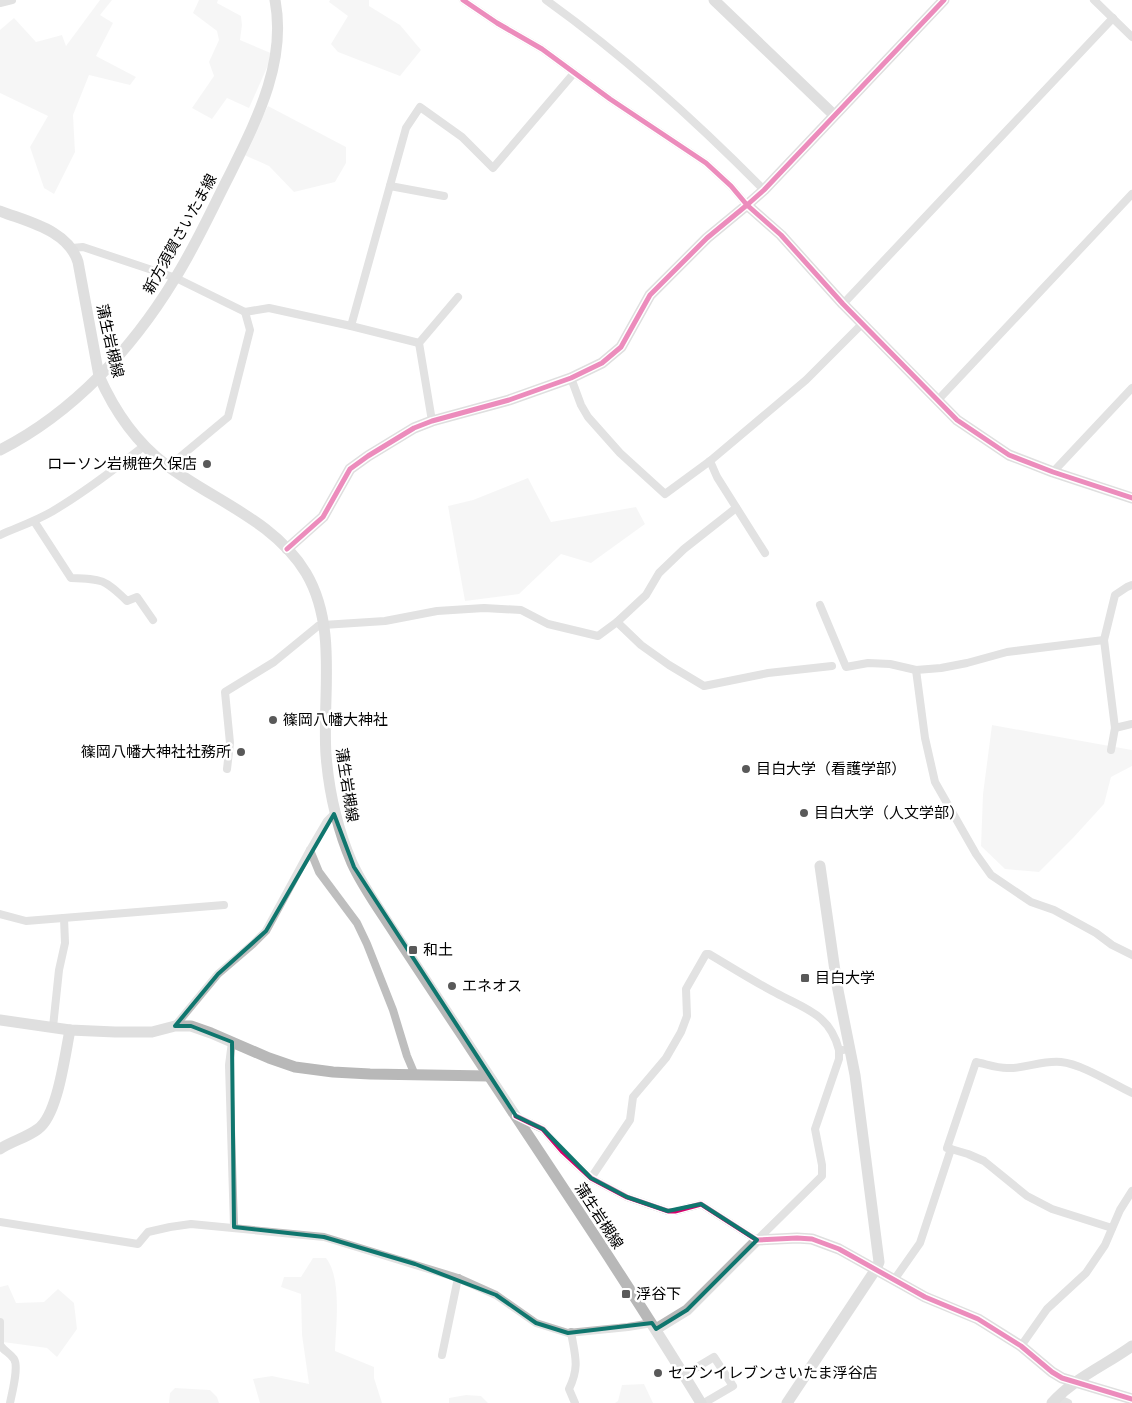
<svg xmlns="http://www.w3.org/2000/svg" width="1132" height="1403" viewBox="0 0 1132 1403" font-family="'PT Sans','Noto Sans JP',sans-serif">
  <rect width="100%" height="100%" fill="#fff"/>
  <g fill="#ececec">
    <polygon points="100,0 112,0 100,15 113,23 96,56 136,77 130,85 89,75 73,115 75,152 54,194 44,188 30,147 48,116 0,93 0,30 14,18 36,42 62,35 66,46"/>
    <polygon points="199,0 218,0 217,3 241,16 242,25 240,40 273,54 249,108 227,98 212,119 192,108 214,76 209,62 219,40 217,31 193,13"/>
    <polygon points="330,0 369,0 369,6 400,25 421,50 400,76 338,52 331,44 348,16 329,2"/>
    <polygon points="268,106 346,147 346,163 335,182 294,192 269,166 242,154"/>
    <polygon points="528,478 551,522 636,507 645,524 591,563 561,554 519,594 465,601 448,506 473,500"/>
    <polygon points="992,725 1132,750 1132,766 1111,777 1104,804 1073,838 1039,872 1005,869 981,846 983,794"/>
    <path d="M313,1258H326C342,1278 336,1326 335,1351L374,1367V1378L382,1403H260L253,1379L272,1376L309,1384L302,1335L301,1294L281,1287L284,1277H301Z"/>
    <polygon points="8,1285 16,1303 44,1302 58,1289 74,1303 77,1329 57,1357 47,1348 3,1342 0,1320 0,1287"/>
    <polygon points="644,1384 653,1403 615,1403 618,1401 622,1385"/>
    <polygon points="175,1388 210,1390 217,1397 219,1403 169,1403 170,1393"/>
    <polygon points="466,1395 481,1396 488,1403 449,1403 449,1398"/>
  </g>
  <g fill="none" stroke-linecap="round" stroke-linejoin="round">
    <g stroke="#bebebe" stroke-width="8">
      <polyline points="463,0 497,23 542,49 610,99 706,163 731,186 747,205"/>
      <path d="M546,0C624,56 696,121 764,190"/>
      <polyline points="1094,0 1132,37"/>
      <polyline points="0,3 12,0"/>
      <polyline points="390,186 444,196"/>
      <polyline points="72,248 83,247 176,278 245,312 269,308 351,326 419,343"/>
      <polyline points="843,304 1113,18"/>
      <polyline points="351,326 406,128 420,107 462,137 493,168 574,73"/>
      <polyline points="571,378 581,405 588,417 620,453 665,494 710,461 806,380 862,324"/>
      <polyline points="937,401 1132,194"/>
      <polyline points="432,421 419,343 458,297"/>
      <polyline points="710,461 717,477 765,553"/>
      <polyline points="168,467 228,417 250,330 245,312"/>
      <polyline points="1053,472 1132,388"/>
      <path d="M34,521L71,578C103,579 104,579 127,601L137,597L153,620"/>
      <path d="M0,535C18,527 36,521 53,511C85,492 115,469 144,446"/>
      <polyline points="820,605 846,667 868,663 890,664 916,670 941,668 967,663 1007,652 1104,640"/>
      <polyline points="617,622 641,645 669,665 704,686 768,673 832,666"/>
      <polyline points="916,670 925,738 935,782 976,854 991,875 1031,902 1054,910 1096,933 1112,945 1132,955"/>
      <polyline points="1115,728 1132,724"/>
      <polyline points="1111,750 1115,728 1104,640 1115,595 1127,587 1132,585"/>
      <polyline points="227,769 230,743 225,692 274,662 318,626 323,625 385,621 437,611 484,608 521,610 548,624 598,636 617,622 646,595 659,573 684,549 736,508"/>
      <polyline points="310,850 319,872 357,923 367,944 393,1010 407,1056 415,1075"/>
      <polyline points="0,914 26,921 224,905"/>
      <polyline points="175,1026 218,974 253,944 266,931 310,850 327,821 334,814"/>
      <polyline points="53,1027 59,970 65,943 64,918"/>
      <polyline points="232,1042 229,1065 234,1227"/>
      <polyline points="517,1117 543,1129 563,1152 591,1178 627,1197 668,1211 675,1211 701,1204 757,1240 822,1176 822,1165 815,1129 839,1059 839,1050"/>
      <polyline points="951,1149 968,1154 984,1161 1027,1196 1052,1209 1112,1228"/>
      <path d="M591,1178L630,1120L633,1097L666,1058L681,1032L687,1016L686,989L706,954H709C731,967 753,981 776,993C805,1009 830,1014 839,1050H843"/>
      <polyline points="0,1222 138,1244 148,1232 170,1227 191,1224 324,1237 458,1278 496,1295 536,1323 568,1333 628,1327 652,1323"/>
      <path d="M894,1280L920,1243L951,1149L947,1148L976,1062C986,1064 997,1068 1007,1068C1025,1069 1042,1060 1061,1062C1082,1064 1113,1084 1132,1093"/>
      <polyline points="0,1322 0,1343"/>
      <path d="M571,1332C575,1356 580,1366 569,1389L575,1403"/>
      <path d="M0,1345C4,1351 10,1353 14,1359C19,1367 12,1393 10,1403"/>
      <polyline points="1021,1346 1047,1309 1086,1273 1105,1245 1120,1210 1132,1191"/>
      <polyline points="442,1355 458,1278"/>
      <polyline points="684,1375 714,1357 733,1386 704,1403"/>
      <polyline points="1057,1398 1068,1403"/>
    </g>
    <g stroke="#b8b8b8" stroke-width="11">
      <polyline points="714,0 834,115"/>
      <polyline points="747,205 781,235 843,304 957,420 1009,455 1053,472 1132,498"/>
      <path d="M0,211C28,222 68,230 78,262L99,376C114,410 136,442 165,464C212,500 274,520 306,573C338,627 322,696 326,755C329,793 337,828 352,863C362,885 377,906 390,926C414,963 438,999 462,1035C542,1157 625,1278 701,1403"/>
      <path d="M0,450C73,413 132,349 174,280C195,247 211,211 229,176C256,121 287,63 275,0"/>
      <polyline points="287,549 323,517 350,469 368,456 414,428 432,421 509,400 571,378 602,363 621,347 650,295 707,238 747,205 764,190 944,0"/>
      <polyline points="0,1020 70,1030 115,1032 152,1032 175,1026 191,1026 211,1033 269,1058 295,1067 333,1072 370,1074 488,1076"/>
      <path d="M0,1149C12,1141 26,1138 38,1129C58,1115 65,1054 70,1030"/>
      <polyline points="656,1329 687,1310 757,1240 797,1238 812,1239 839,1249 925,1297 978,1319 1021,1346 1052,1372 1062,1378 1132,1399"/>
      <polyline points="787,1403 876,1269 879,1262 855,1075 837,985 820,866"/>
      <path d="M1052,1403C1074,1378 1106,1365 1132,1346"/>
    </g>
    <g stroke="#fff" stroke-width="8">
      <g id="cycleway">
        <polyline points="463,0 497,23 542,49 610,99 706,163 731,186 747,205 781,235 843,304 957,420 1009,455 1053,472 1132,498"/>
        <polyline points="287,549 323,517 350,469 368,456 414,428 432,421 509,400 571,378 602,363 621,347 650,295 707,238 747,205 764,190 944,0"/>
        <polyline points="516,1116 543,1129 563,1152 591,1178 627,1197 668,1211 675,1211 701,1204 757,1240 797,1238 812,1239 839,1249 925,1297 978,1319 1021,1346 1052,1372 1062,1378 1132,1399"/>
      </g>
    </g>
    <use href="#cycleway" stroke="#d6006c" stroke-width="5"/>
  </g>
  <path d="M0 0H1132V1403H0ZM334,814L354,867L516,1116L543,1129L591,1178L627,1197L668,1211L701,1204L757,1240L687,1310L656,1329L652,1323L568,1333L536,1323L496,1295L415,1264L324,1237L234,1227L232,1042L191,1026H175L218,974L266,931Z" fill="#fff" fill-opacity=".55" fill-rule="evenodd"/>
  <path fill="none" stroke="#0f766e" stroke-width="4" stroke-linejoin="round" d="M334,814L354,867L516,1116L543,1129L591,1178L627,1197L668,1211L701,1204L757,1240L687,1310L656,1329L652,1323L568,1333L536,1323L496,1295L415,1264L324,1237L234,1227L232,1042L191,1026H175L218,974L266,931Z"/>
  <g fill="#595959" stroke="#fff" stroke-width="2">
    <circle cx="207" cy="464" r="5"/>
    <circle cx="273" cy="720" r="5"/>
    <circle cx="241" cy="752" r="5"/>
    <circle cx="746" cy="769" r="5"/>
    <circle cx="804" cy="813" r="5"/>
    <rect x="408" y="945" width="10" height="10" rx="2.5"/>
    <rect x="800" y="973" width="10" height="10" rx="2.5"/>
    <circle cx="452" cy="986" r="5"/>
    <rect x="621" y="1289" width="10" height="10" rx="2.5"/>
    <circle cx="658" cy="1373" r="5"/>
  </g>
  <g text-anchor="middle" stroke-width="5" stroke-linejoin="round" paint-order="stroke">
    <g font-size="15" fill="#000" stroke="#fff">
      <text transform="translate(180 234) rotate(-61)" y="5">新方須賀さいたま線</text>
      <text transform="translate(110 341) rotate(77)" y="5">蒲生岩槻線</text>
      <text transform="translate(347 785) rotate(81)" y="5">蒲生岩槻線</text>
      <text transform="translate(599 1216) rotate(57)" y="5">蒲生岩槻線</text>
    </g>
    <g font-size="15" fill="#000" stroke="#fff" text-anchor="start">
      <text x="197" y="469" text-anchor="end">ローソン岩槻笹久保店</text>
      <text x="283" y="725">篠岡八幡大神社</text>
      <text x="231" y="757" text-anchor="end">篠岡八幡大神社社務所</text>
      <text x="756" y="774">目白大学（看護学部）</text>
      <text x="814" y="818">目白大学（人文学部）</text>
      <text x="423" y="955">和土</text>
      <text x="815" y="983">目白大学</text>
      <text x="462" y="991">エネオス</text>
      <text x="636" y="1299">浮谷下</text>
      <text x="668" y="1378">セブンイレブンさいたま浮谷店</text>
    </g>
  </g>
</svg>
